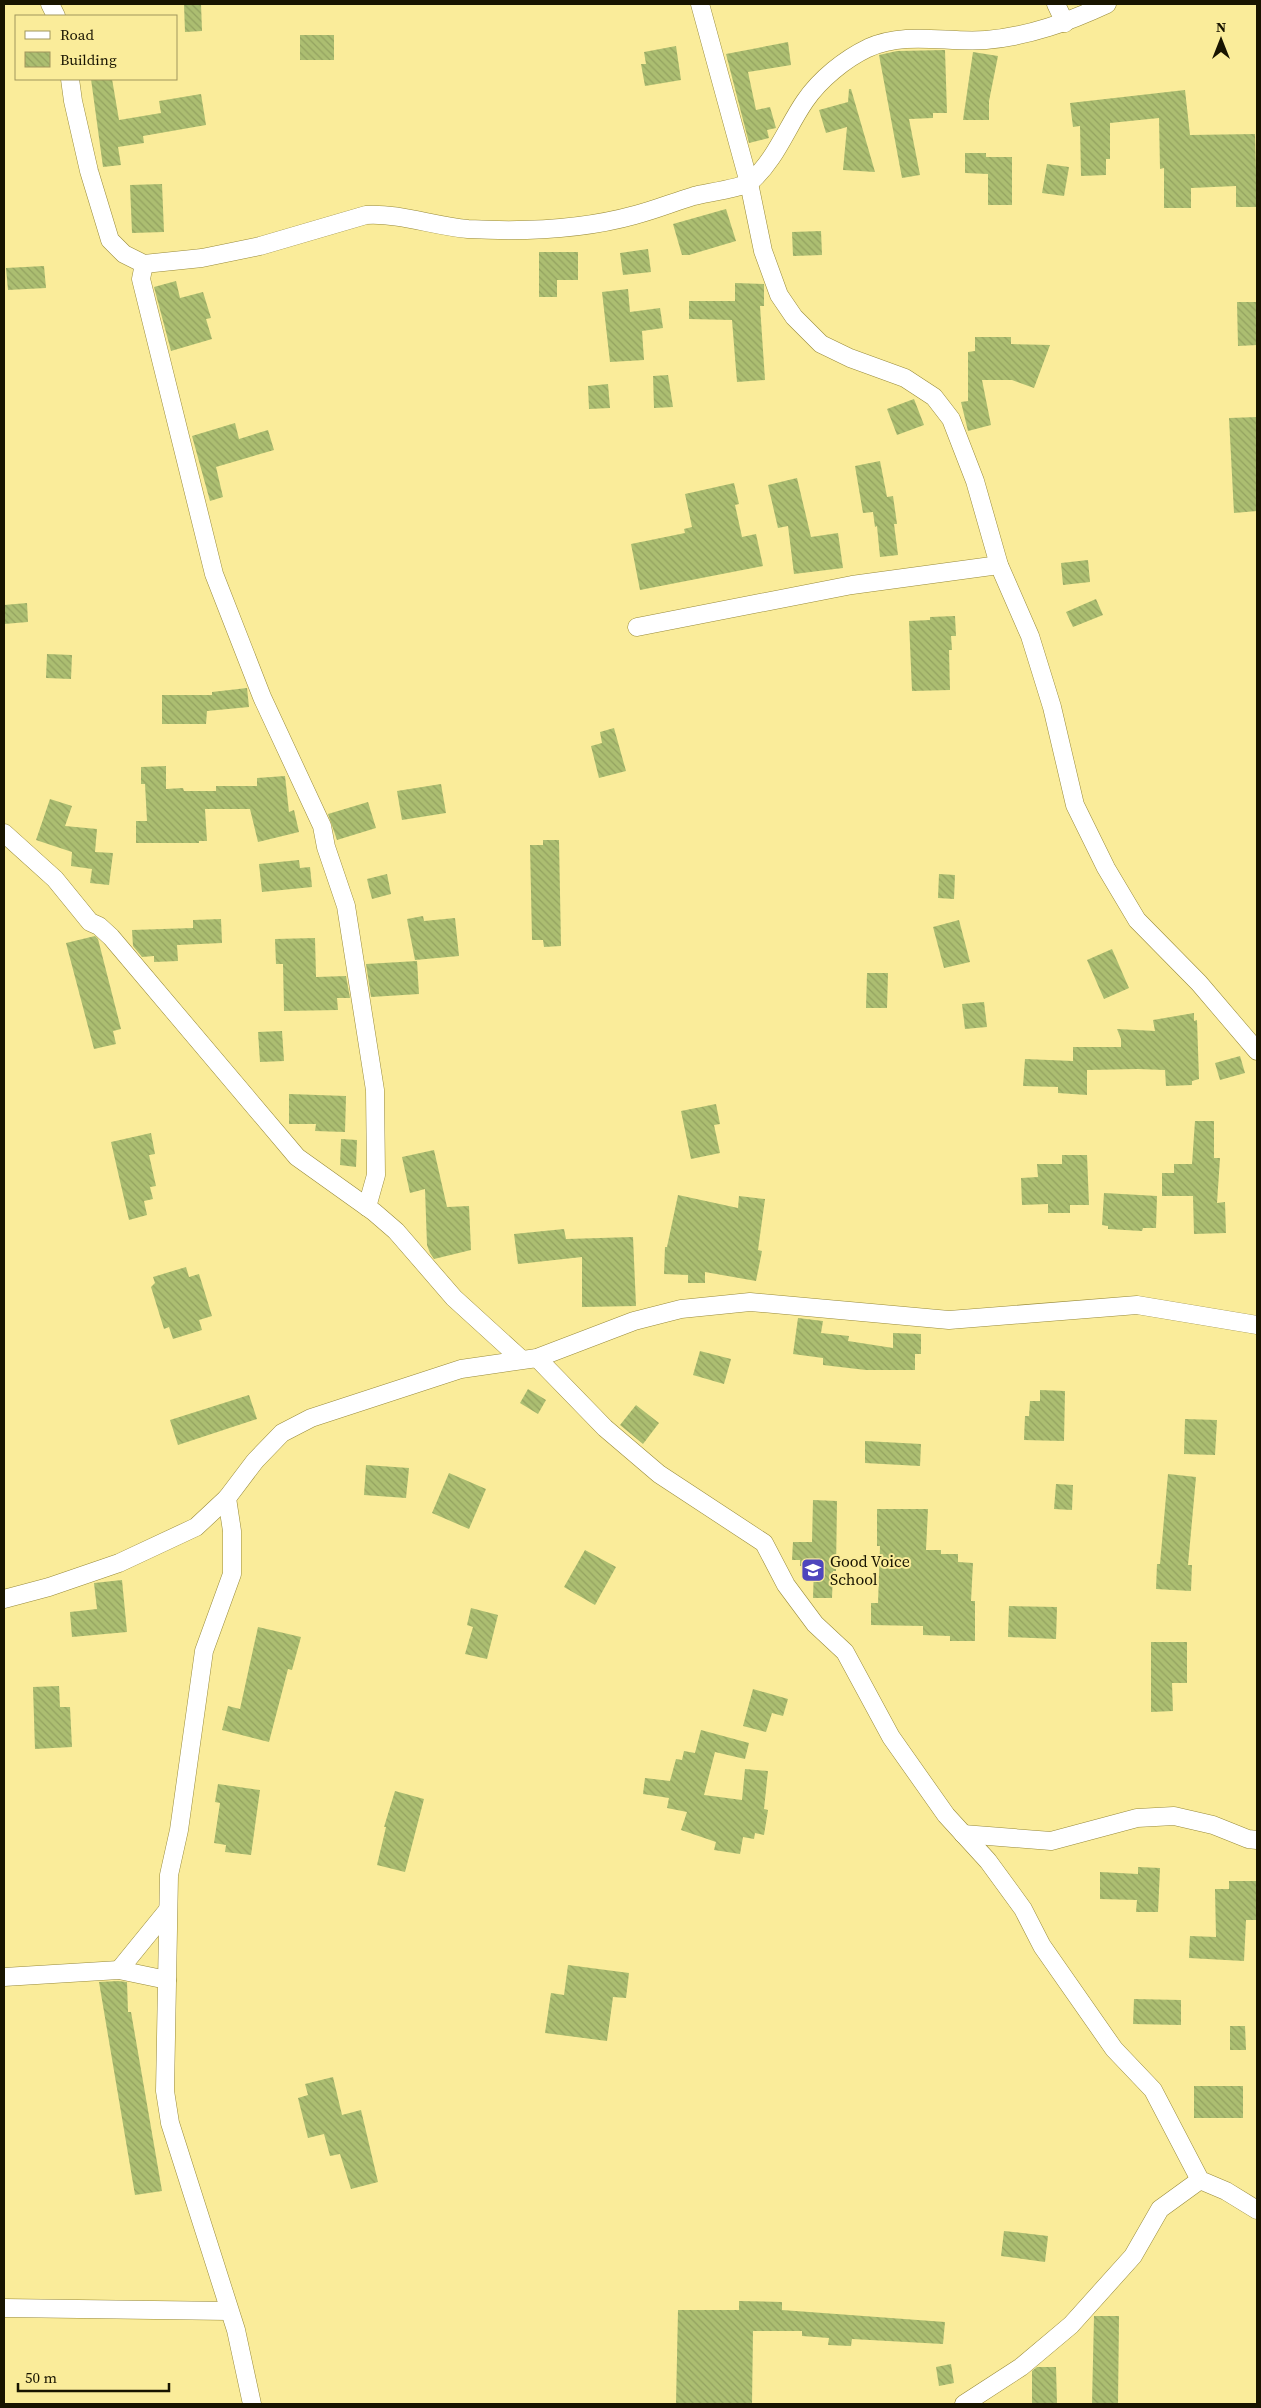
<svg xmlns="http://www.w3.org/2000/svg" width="1261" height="2408" viewBox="0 0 1261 2408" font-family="'Source Serif 4',serif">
  <defs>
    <pattern id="building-back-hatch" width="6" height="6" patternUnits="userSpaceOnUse" patternTransform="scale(1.25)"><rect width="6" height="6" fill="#acbe71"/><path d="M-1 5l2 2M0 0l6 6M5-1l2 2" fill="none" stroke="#93a260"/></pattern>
  </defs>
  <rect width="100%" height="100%" fill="#faec9a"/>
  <g fill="url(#building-back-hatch)">
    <polygon points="184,4 201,4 202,31 185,32"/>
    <rect x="300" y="35" width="34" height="25"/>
    <polygon points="788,42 791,65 748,72 756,110 770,107 776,128 767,130 769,138 749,143 726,54"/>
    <polygon points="676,46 681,80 645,86 641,64 646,64 644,52"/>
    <polygon points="945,50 947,113 933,113 933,118 909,119 920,175 902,178 879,55 897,51"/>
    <polygon points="973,52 998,56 989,101 989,120 963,120"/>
    <polygon points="91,79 112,79 119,120 161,113 159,101 201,94 206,125 143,136 144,143 118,147 121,165 103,167"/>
    <polygon points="849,89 851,89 875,172 843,170 847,127 826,133 819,110 848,102"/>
    <polygon points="1185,90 1190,135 1255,134 1257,207 1236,207 1236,186 1191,188 1191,208 1164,208 1164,168 1160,169 1159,118 1110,123 1110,159 1106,159 1106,175 1081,176 1080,126 1073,127 1070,103"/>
    <polygon points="965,153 986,153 986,157 1012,157 1012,205 988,205 988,174 965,173"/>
    <polygon points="1047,164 1069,167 1064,196 1042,193"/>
    <polygon points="162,184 164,232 132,233 130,185"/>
    <polygon points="726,209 736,241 689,255 682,255 673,224"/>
    <polygon points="821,231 822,255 793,256 792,232"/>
    <polygon points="648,249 651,272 623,275 620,253"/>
    <polygon points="539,252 578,252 578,280 557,280 557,297 539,297"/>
    <polygon points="44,266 46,288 8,290 6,268"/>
    <polygon points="176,281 180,298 203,292 211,318 206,319 212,339 171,351 154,287"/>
    <polygon points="735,283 764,284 764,306 760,306 765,380 737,382 732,320 689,319 689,301 735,301"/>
    <polygon points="628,289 630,312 660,308 663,328 642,331 644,360 610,362 602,292"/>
    <polygon points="1237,302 1257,302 1257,345 1238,346"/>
    <polygon points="975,337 1011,337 1011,344 1050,345 1034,388 1012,380 982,380 991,425 968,431 961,402 968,401 968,352 975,351"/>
    <polygon points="668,375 673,407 654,408 653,376"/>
    <polygon points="608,384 610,408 589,409 588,386"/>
    <polygon points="914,399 924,425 897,435 887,409"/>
    <polygon points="1257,417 1257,511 1234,513 1229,418"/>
    <polygon points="235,423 239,439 268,430 274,450 216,467 223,497 210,501 192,436"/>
    <polygon points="880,461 887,497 893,496 897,524 894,524 898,555 880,557 877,526 875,527 873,512 863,513 855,466"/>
    <polygon points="797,478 811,537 838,533 843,568 794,574 788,526 778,528 768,485"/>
    <polygon points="734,483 739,504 735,505 742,537 756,534 763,566 640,590 631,544 685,533 684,529 692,527 685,494"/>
    <polygon points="1088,560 1090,582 1063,585 1061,563"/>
    <polygon points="1096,599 1103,615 1073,627 1066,612"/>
    <polygon points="27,603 28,622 4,624 4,605"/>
    <polygon points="955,616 956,636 951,636 952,650 949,650 950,690 912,691 909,621 930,620 930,617"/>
    <polygon points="47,654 72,655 71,679 46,678"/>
    <polygon points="247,688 249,707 207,711 206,724 162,724 162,695 212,695 212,692"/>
    <polygon points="614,728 626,771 599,778 591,746 602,743 600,732"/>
    <polygon points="166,766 166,789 183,788 184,791 216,791 216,786 257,786 257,778 285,776 289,812 294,810 299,832 258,842 250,809 205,809 207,841 199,841 199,843 136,843 136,821 147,821 145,784 141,784 141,767"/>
    <polygon points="441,784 446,813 402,820 397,791"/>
    <polygon points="50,799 72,806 65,826 97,829 95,852 113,853 109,885 90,883 92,869 71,866 72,852 36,840"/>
    <polygon points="368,802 376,828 337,840 328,814"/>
    <polygon points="543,840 559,840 561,946 544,947 543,940 532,940 530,845 543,845"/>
    <polygon points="299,860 300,868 310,867 312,887 262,892 259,864"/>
    <polygon points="387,874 391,894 372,899 367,879"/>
    <polygon points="939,874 955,875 954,899 938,898"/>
    <polygon points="423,916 424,921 455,918 459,956 415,960 407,919"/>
    <polygon points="221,919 222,943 177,945 178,961 154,962 154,956 142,957 133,946 132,930 193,928 193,920"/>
    <polygon points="959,920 970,962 944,968 933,927"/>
    <polygon points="95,936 98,939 121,1029 113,1031 116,1044 94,1049 66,943"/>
    <polygon points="315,938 316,977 346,976 350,998 337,998 338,1010 284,1011 283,964 276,964 275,939"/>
    <polygon points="1112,949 1129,988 1104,999 1087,960"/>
    <polygon points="417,961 419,994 371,997 366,964"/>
    <polygon points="867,973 888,973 887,1008 866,1008"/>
    <polygon points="984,1002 987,1027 965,1029 962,1004"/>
    <polygon points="1194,1013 1194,1021 1197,1020 1199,1079 1192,1081 1192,1085 1166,1086 1165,1070 1138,1069 1087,1070 1087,1095 1058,1093 1058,1087 1023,1086 1025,1059 1073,1061 1073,1047 1121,1047 1121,1039 1117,1029 1155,1031 1153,1020"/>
    <polygon points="282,1031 284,1061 260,1062 258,1032"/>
    <polygon points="1240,1056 1245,1073 1220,1080 1215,1063"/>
    <polygon points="289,1094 346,1096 345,1132 315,1131 316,1124 289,1124"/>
    <polygon points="716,1104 720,1124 714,1125 720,1153 691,1159 681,1111"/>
    <polygon points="1195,1121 1214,1121 1214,1158 1220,1158 1217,1203 1225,1202 1226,1233 1194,1234 1193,1196 1162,1196 1162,1173 1174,1173 1174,1164 1192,1164"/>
    <polygon points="151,1133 155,1154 149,1155 156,1186 150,1187 153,1199 144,1201 147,1215 129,1220 111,1142"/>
    <polygon points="341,1139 357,1140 356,1167 340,1165"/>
    <polygon points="434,1150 447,1207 469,1206 471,1250 434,1259 430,1253 427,1245 425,1189 410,1193 402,1157"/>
    <polygon points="1062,1155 1087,1155 1089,1205 1070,1205 1070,1213 1048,1213 1048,1204 1022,1205 1021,1178 1038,1177 1037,1164 1062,1164"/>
    <polygon points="1104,1193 1157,1196 1156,1228 1143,1228 1142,1231 1108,1229 1108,1226 1102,1225"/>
    <polygon points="678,1195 738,1208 739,1196 765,1199 758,1250 762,1251 756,1281 705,1272 705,1283 688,1283 688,1275 664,1274 665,1247 667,1247"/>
    <polygon points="564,1229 566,1239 633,1237 636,1306 582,1307 582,1257 518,1264 514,1234"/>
    <polygon points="186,1267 189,1277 199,1274 212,1316 199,1320 202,1330 173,1339 169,1327 164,1329 151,1287 155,1283 153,1277"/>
    <polygon points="798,1318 823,1321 821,1333 849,1336 848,1341 893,1348 893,1333 921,1334 921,1354 915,1354 915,1370 866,1370 823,1365 823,1358 793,1354"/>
    <polygon points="700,1351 731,1359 724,1384 693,1375"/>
    <polygon points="528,1389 546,1400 538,1414 520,1403"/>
    <polygon points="1040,1390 1065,1391 1064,1441 1024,1440 1025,1416 1029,1416 1030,1401 1040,1401"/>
    <polygon points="249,1395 257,1419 178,1445 170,1420"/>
    <polygon points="636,1405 659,1423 643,1444 620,1425"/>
    <polygon points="1185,1419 1217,1420 1215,1455 1184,1454"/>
    <polygon points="865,1441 921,1444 920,1466 865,1463"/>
    <polygon points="366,1465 409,1468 406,1498 364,1495"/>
    <polygon points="449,1473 486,1489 469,1529 432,1513"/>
    <polygon points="1168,1474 1196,1477 1188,1565 1192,1565 1191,1591 1156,1589 1157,1564 1160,1564"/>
    <polygon points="1056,1484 1073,1485 1072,1510 1054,1509"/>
    <polygon points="813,1500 837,1501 836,1571 833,1571 832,1598 813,1598 814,1567 800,1566 800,1560 792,1560 793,1542 812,1542"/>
    <polygon points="877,1509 928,1509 926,1550 941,1550 941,1554 958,1554 958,1562 973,1563 971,1601 975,1601 975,1641 950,1641 950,1636 923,1635 923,1626 871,1625 871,1603 878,1603 880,1546 877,1546"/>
    <polygon points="585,1550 616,1567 595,1605 564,1587"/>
    <polygon points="122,1580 127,1632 72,1637 70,1612 97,1609 94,1583"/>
    <polygon points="1009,1606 1057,1607 1056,1639 1008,1637"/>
    <polygon points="471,1608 498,1615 487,1659 465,1654 473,1627 467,1625"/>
    <polygon points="258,1627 301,1637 292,1670 288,1669 269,1742 222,1730 228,1706 240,1709"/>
    <polygon points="1151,1642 1187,1642 1187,1683 1172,1683 1173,1711 1151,1712"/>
    <polygon points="59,1686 60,1707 70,1707 72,1747 35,1749 33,1687"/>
    <polygon points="753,1689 788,1699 783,1716 772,1713 766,1732 743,1726"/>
    <polygon points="701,1730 749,1743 745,1759 715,1752 704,1795 742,1800 745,1769 768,1771 764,1809 768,1810 764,1835 755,1833 754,1839 743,1837 740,1854 714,1850 716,1842 681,1830 687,1812 667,1808 669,1798 643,1794 645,1778 670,1781 676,1759 682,1760 684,1751 695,1753"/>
    <polygon points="218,1784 260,1790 251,1855 225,1852 226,1845 214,1843 220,1803 215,1802"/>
    <polygon points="395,1791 424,1799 405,1872 377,1865 386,1827 384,1827"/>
    <polygon points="1138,1867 1160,1868 1158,1912 1136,1912 1137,1900 1100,1899 1100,1872 1138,1874"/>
    <polygon points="1229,1881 1257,1881 1257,1920 1246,1920 1244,1961 1189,1958 1190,1936 1216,1937 1215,1889 1229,1889"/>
    <polygon points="568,1965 629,1973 626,1998 613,1997 607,2041 545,2033 551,1993 564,1995"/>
    <polygon points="118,1981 127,1982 128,2012 131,2012 162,2191 135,2195 99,1982"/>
    <polygon points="1134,1999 1181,2000 1181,2025 1133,2024"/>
    <polygon points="1230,2026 1245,2026 1246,2050 1230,2050"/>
    <polygon points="333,2077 342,2115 361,2110 378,2182 351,2189 340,2154 330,2156 324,2134 308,2138 298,2098 308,2095 305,2084"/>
    <rect x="1194" y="2086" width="49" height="32"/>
    <polygon points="1004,2231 1048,2236 1045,2262 1001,2256"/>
    <polygon points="739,2301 782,2302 782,2310 945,2322 943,2344 852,2339 851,2346 828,2345 829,2338 802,2336 802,2331 753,2331 752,2404 676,2404 678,2310 739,2310"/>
    <polygon points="1094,2316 1119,2316 1118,2404 1092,2404"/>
    <polygon points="951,2364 954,2383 939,2386 936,2367"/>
    <polygon points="1037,2367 1056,2367 1057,2404 1032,2404 1032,2371"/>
  </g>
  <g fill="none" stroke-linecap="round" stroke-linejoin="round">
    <g stroke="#988a39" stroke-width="19">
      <g id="street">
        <polyline points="50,4 56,16"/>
        <polyline points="700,4 749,183 763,251 779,295 794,317 821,344 850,358 905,378 934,397 951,419 975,481 999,565 1030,636 1052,707 1075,805 1106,868 1137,920 1199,983 1257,1051"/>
        <polyline points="1056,4 1065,23"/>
        <path d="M70,79L73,101L89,171L110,240L124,254L144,264L202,258L260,246L366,215C400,213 433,226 468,229C523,232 581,230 635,215C655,210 674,202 694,196C705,193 742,188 750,182C775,161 787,127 805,101C820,79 845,59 868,48C906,31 946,43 986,40C1030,36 1068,22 1107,4"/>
        <polyline points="144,264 141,279 214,574 262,697 322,826 326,847 346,906 375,1090 376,1175 367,1207"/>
        <polyline points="637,627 852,585 999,565"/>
        <polyline points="4,833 55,879 90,922 99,926 111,937 297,1157 374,1212 396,1231 454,1298 521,1359"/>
        <polyline points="537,1358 605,1428 659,1474 764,1543 786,1585 815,1624 845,1652 891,1737 946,1815 988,1861 1023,1909 1042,1946 1114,2049 1153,2090 1200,2180 1226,2191 1257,2210"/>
        <polyline points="4,1599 49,1587 119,1563 196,1527 227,1498"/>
        <polyline points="963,1834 1051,1841 1137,1818 1174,1816 1213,1825 1248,1839 1257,1840"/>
        <polyline points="119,1970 167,1911"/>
        <polyline points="4,1977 119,1970 167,1980"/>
        <polyline points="4,2308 229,2311"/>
        <polyline points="252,2404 236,2330 170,2123 165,2091 169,1875 179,1830 204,1651 232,1574 232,1531 227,1498 255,1461 282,1433 311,1418 461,1369 537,1358 634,1321 681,1309 750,1302 949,1320 1137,1305 1257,1325"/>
        <polyline points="964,2404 1021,2367 1071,2325 1133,2256 1160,2209 1200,2180"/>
      </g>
    </g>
    <use href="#street" stroke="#fff" stroke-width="18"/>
  </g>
  <defs>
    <g id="school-square" transform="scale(1.25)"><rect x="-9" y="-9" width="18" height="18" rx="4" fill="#4e46bd" stroke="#faec9a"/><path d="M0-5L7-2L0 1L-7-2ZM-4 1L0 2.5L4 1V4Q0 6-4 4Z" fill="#fff"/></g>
  </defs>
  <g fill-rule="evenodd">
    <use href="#school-square" x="813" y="1570"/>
  </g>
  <g text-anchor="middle" stroke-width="4" stroke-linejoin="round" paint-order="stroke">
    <g font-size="16" fill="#181400" stroke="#faec9a" text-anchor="start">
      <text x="830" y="1567">Good Voice<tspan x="830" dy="18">School</tspan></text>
    </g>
  </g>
  <rect width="1261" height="2408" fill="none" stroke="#181400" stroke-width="10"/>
  <rect x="15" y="15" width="162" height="65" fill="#faec9a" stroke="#a0965c"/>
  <rect x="25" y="31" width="25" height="8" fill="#ffffff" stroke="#a0965c"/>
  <text x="60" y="40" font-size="15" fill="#181400">Road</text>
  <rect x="25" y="52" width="25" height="15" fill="url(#building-back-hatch)" stroke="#a0965c"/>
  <text x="60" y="65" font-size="15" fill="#181400">Building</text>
  <g transform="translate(1221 40)" stroke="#faec9a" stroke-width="4" paint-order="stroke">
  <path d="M0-4L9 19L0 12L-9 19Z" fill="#181400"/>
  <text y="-8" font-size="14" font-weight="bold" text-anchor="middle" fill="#181400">N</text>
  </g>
  <path d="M18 2383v8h151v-8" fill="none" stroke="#181400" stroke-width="2.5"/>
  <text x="25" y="2383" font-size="15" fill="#181400" stroke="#faec9a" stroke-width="4" paint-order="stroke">50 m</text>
</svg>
